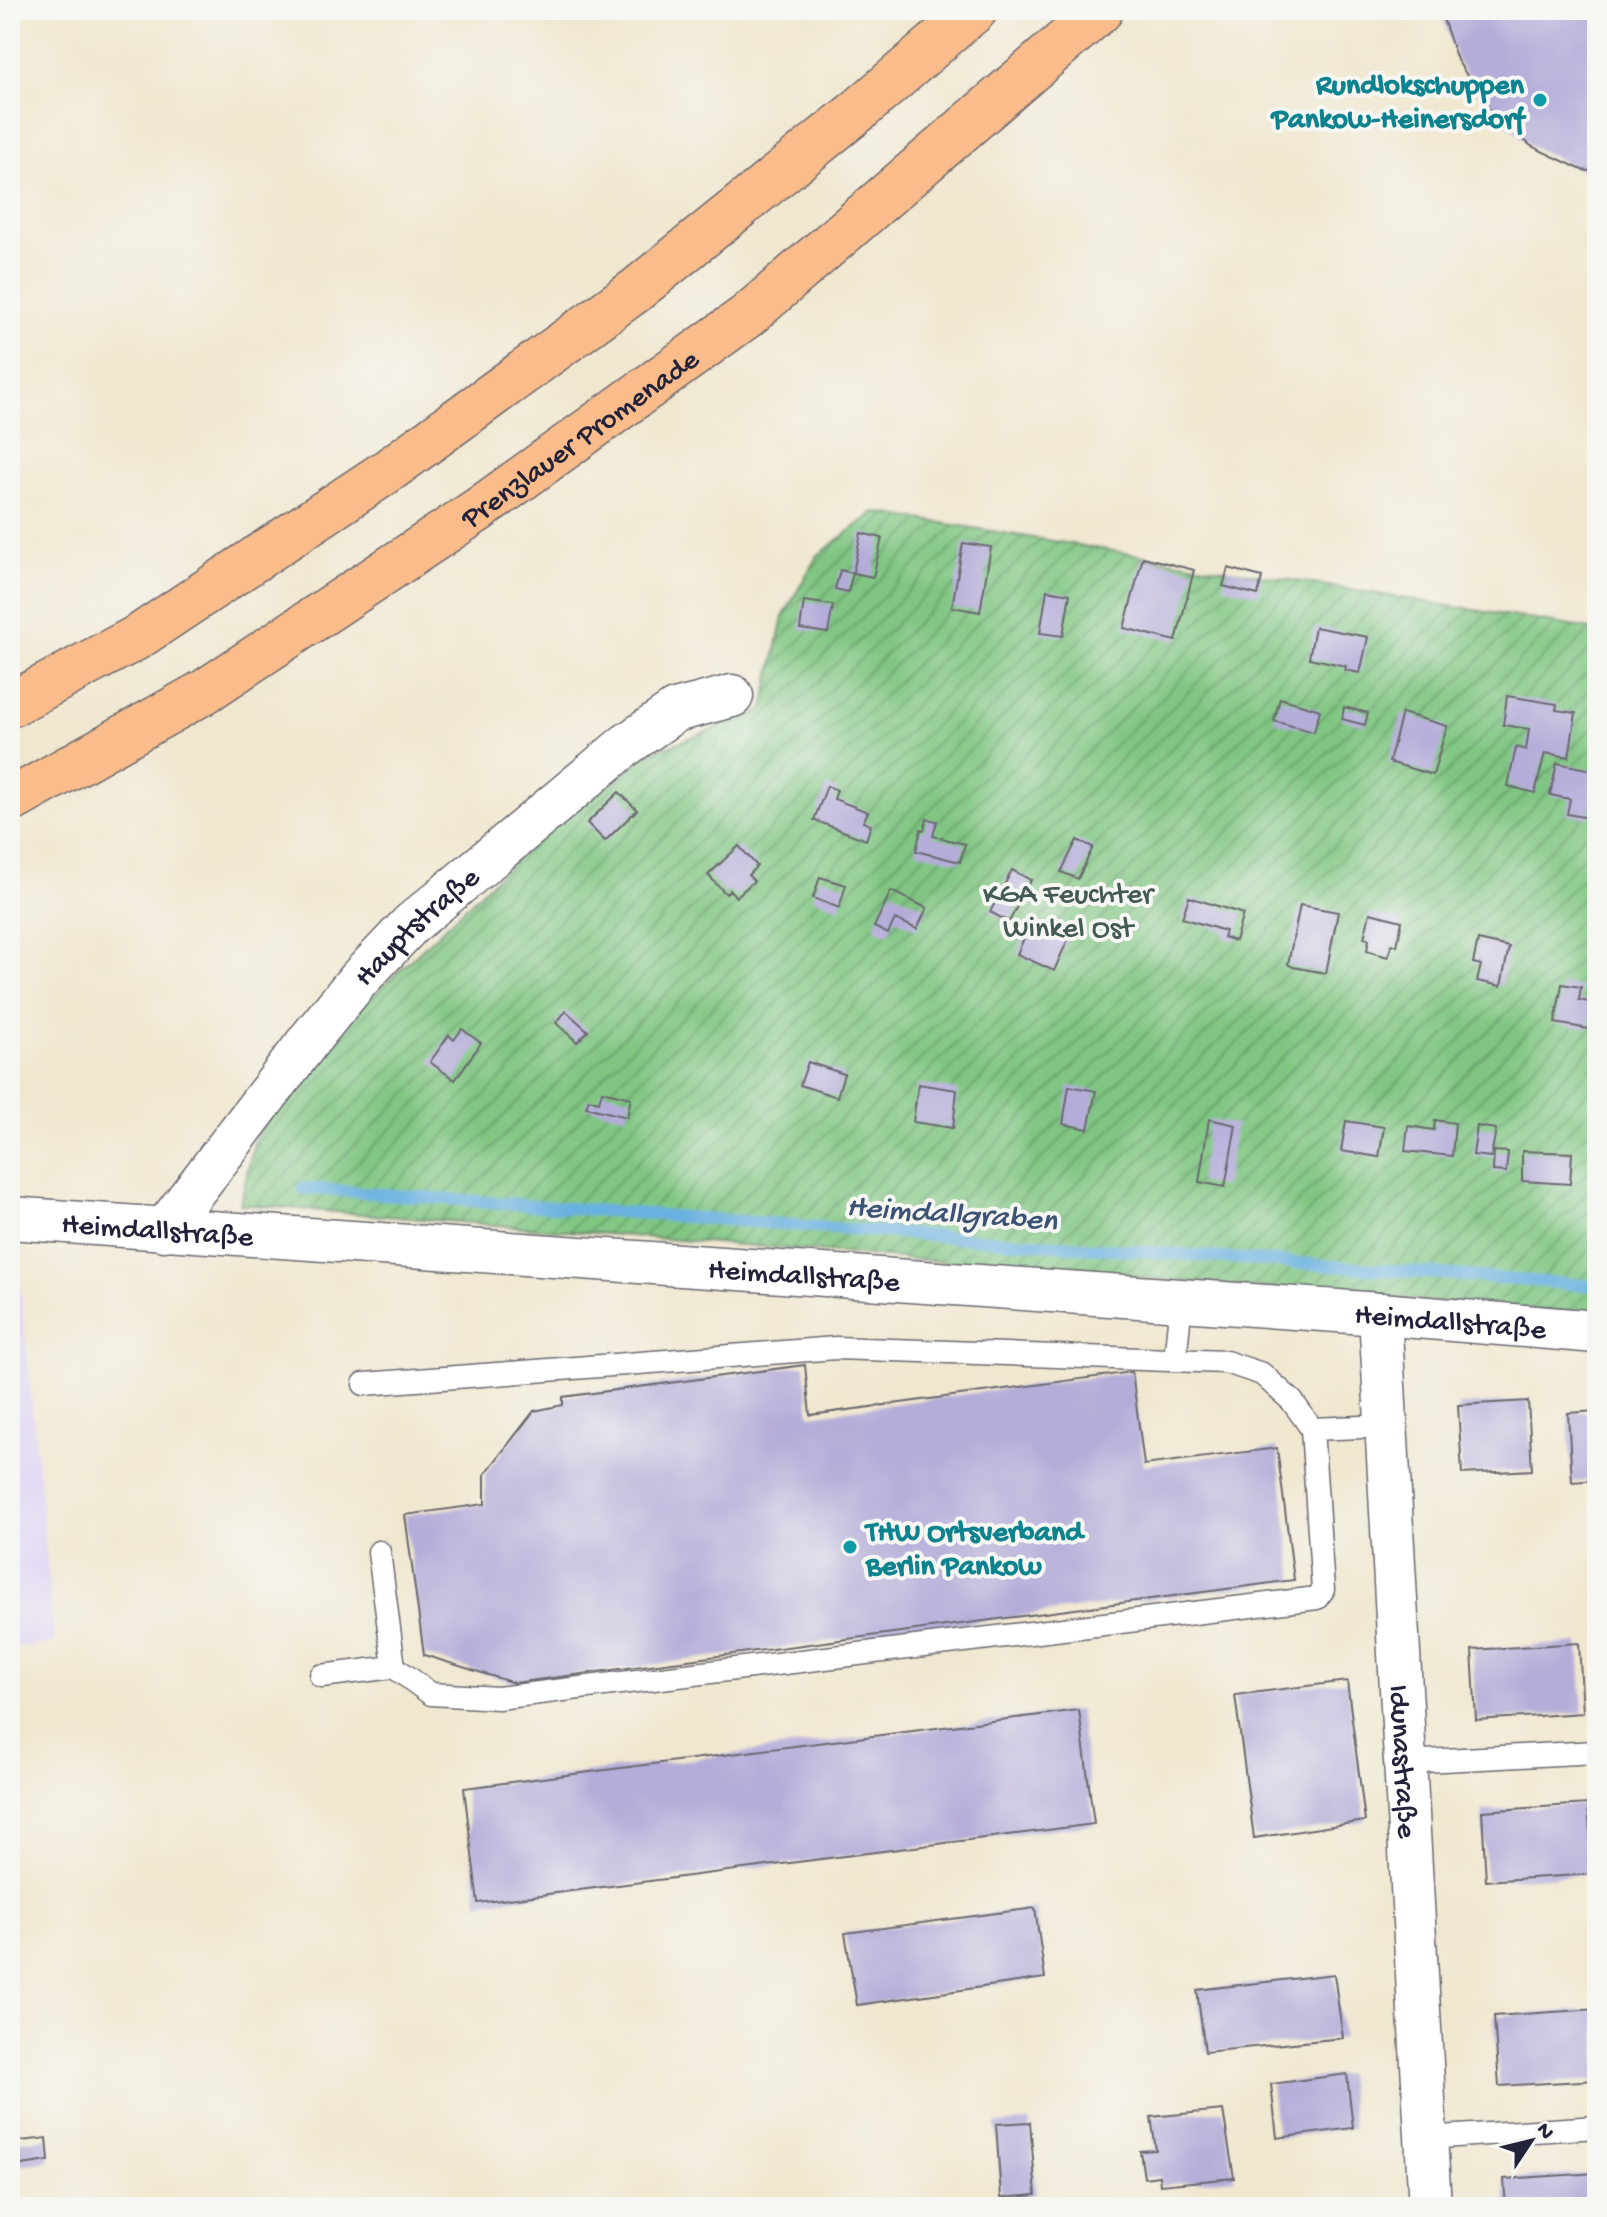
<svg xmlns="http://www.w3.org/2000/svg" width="1607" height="2217" viewBox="0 0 1607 2217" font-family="'Gochi Hand',sans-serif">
  <defs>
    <pattern id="garden-furrows" width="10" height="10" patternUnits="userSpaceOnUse" patternTransform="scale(2)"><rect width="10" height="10" fill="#80c682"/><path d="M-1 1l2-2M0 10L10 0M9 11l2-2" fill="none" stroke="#68a06c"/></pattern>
  </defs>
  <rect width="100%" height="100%" fill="#f6f6f2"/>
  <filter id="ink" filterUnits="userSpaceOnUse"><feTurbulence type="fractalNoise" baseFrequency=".0125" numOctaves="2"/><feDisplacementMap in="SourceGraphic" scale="16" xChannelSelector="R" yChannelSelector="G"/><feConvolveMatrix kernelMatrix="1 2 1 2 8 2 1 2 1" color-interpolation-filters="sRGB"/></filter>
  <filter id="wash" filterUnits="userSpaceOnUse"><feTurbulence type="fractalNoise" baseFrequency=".006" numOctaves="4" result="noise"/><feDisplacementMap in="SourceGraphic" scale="32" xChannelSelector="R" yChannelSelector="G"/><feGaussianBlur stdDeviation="1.8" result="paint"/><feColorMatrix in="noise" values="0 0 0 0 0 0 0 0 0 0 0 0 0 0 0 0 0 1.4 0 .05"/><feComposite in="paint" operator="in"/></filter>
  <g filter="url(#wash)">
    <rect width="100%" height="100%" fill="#f0e7cf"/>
    <polygon fill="#e0d4f4" points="10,1262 18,1262 55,1643 10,1648"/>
    <polygon fill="url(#garden-furrows)" stroke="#51745e" stroke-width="2" points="875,512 1597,630 1597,1315 240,1204 256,1135 349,1019 524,851 647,754 763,711 783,617 817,556"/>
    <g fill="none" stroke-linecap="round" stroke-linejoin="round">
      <polyline stroke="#69b1e0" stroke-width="12" points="303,1188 1597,1286"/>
    </g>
    <g id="blocks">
      <g fill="#b5add9">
        <polygon points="1440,10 1597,10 1597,172 1582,170 1531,146 1489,109 1457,60"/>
        <polygon points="861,533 882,538 873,577 853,573"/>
        <polygon points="963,543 991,547 980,612 952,607"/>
        <polygon points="1143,557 1194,570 1176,641 1124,628"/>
        <polygon points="1228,568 1262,577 1258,595 1223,586"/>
        <polygon points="840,570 853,573 848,592 835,589"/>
        <polygon points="1047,590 1070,594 1063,636 1040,633"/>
        <polygon points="804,601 833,605 828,633 800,629"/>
        <polygon points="1315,627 1368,637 1360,673 1345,670 1346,666 1309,658"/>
        <polygon points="1507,696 1557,704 1556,710 1576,713 1569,757 1545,753 1535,793 1508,786 1516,747 1526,750 1529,729 1503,725"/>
        <polygon points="1280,698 1320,710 1314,732 1274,721"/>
        <polygon points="1344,707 1368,713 1365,725 1342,719"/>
        <polygon points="1402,713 1447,726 1433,775 1389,762"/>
        <polygon points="1557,763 1597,771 1597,804 1592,803 1589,818 1567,814 1570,799 1550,795"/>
        <polygon points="827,786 837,790 834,799 868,812 863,822 871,825 866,840 814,820"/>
        <polygon points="619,792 637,810 605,841 587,823"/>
        <polygon points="927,819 937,821 933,836 965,844 960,862 916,851 921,829 924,830"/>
        <polygon points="1077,840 1093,847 1078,879 1061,872"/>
        <polygon points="739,846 757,866 748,875 754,881 736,897 730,890 726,894 708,875"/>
        <polygon points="1012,870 1031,880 1009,922 990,912"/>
        <polygon points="820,877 846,885 839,908 813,898"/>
        <polygon points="891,891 927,908 917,929 895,919 888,934 874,927"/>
        <polygon points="1189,897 1243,914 1235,941 1223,937 1225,931 1182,918"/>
        <polygon points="1300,905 1338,912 1326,973 1293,967 1288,964"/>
        <polygon points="1370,913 1402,921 1397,946 1392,944 1388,957 1367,951 1369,939 1364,938"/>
        <polygon points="1032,920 1069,937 1054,971 1017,954"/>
        <polygon points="1478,940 1509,947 1501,986 1477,981 1481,965 1473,963"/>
        <polygon points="1562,984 1581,987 1579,1000 1594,1003 1589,1029 1555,1023"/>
        <polygon points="566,1011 588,1031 577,1042 556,1023"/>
        <polygon points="462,1029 481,1043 455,1080 430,1062 449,1035 454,1040"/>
        <polygon points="808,1062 844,1074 837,1097 800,1085"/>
        <polygon points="918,1084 957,1090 953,1128 913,1122"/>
        <polygon points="1069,1086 1096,1091 1088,1129 1063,1124"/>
        <polygon points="602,1091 631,1098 627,1117 586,1107 589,1099 599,1102"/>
        <polygon points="1209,1119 1236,1125 1225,1187 1199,1182"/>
        <polygon points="1435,1120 1455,1123 1452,1156 1405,1151 1408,1126 1434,1130"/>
        <polygon points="1346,1121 1384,1127 1379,1157 1341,1151"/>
        <polygon points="1477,1126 1496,1129 1491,1157 1473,1155"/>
        <polygon points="1494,1151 1508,1152 1506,1172 1493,1171"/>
        <polygon points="1522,1151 1572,1153 1570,1184 1522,1181"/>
        <polygon points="805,1365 810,1415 1132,1372 1144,1465 1277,1448 1294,1580 514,1683 424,1655 405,1515 485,1504 485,1474 534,1411 563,1405 563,1397"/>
        <polygon points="1528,1401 1532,1470 1462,1474 1458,1405"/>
        <polygon points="1597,1411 1597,1480 1572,1482 1568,1413"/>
        <polygon points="1579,1643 1583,1713 1476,1720 1472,1650"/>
        <polygon points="1347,1681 1365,1821 1254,1838 1235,1695"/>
        <polygon points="1079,1710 1094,1824 478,1903 464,1788"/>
        <polygon points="1588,1804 1593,1874 1486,1881 1482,1811"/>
        <polygon points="1035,1908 1045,1978 857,2005 845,1933"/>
        <polygon points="1334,1974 1343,2038 1205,2052 1197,1990"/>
        <polygon points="1597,2009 1597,2080 1499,2086 1494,2016"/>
        <polygon points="1347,2074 1353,2128 1277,2138 1271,2084"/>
        <polygon points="1223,2110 1234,2178 1160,2185 1159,2176 1144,2178 1140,2151 1156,2150 1151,2117"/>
        <polygon points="1030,2122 1036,2195 1001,2198 996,2124"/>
        <polygon points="47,2138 49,2161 15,2166 13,2142"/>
        <polygon points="1597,2173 1597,2207 1506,2207 1504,2179"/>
      </g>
    </g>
  </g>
  <g filter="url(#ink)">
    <use href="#blocks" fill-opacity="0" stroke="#6a676f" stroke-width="2"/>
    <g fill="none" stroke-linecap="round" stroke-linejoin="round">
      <g stroke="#6a676f" stroke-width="25">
        <g id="lane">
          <polyline points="1175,1360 1181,1302"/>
          <polyline points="364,1384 836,1348 1226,1362 1262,1374 1292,1401 1312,1429"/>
          <polyline points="394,1667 431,1694 498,1698 1317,1598 1323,1590 1312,1429 1386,1426"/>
          <polyline points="321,1676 394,1667 379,1552"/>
          <polyline points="1405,1762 1597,1752"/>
          <polyline points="1426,2138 1597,2127"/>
        </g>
      </g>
      <g stroke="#6a676f" stroke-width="45">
        <g id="street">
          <path id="s1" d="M10,1218L1380,1314L1597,1332"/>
          <path id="s2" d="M164,1230L310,1039L358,980L411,924L626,745L675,711L732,696"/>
          <path id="s3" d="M1380,1314L1430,2207"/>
        </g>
      </g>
      <g stroke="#6a676f" stroke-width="47">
        <g id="primary">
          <polyline points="10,705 138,637 389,470 635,291 859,110 975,10"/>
          <path id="s4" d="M10,801L204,692L478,510L747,316L1101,10"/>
        </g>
      </g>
      <use href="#lane" stroke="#fff" stroke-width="22"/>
      <use href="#street" stroke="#fff" stroke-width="42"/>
      <use href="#primary" stroke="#f9bc8a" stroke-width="44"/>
    </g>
  </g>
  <g fill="#0f9aa8" stroke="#f6f6f2" stroke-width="3">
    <circle cx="1540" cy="100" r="8"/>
    <circle cx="850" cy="1547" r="8"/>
  </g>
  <g text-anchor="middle" stroke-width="8" stroke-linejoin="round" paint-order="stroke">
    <g font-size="30" font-weight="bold" fill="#0d838f" stroke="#f6f6f2" text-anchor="end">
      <text x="1524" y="93">Rundlokschuppen<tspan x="1524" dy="34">Pankow-Heinersdorf</tspan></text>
      <text x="866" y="1540" text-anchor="start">THW Ortsverband<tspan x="866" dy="34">Berlin Pankow</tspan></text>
    </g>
    <g font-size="30" fill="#22223b" stroke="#f6f6f2">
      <text dy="10" stroke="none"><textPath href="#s4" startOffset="676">Prenzlauer Promenade</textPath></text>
      <text dy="10" stroke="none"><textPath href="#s2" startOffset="396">Hauptstraße</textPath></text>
      <text dy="10" stroke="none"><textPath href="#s1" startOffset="148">Heimdallstraße</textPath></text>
      <text dy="10" stroke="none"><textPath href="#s1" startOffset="796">Heimdallstraße</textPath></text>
      <text dy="10" stroke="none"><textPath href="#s1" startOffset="1444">Heimdallstraße</textPath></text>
      <text dy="10" stroke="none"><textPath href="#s3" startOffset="448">Idunastraße</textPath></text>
    </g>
    <g font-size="30" fill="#435b54" stroke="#f6f6f2">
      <text x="1068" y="902">KGA Feuchter<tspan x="1068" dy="34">Winkel Ost</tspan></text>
    </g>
    <g font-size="32" font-style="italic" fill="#3b5475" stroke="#f6f6f2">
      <text transform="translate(952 1211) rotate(4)" y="11">Heimdallgraben</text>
    </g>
  </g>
  <rect width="1607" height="2217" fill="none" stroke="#f6f6f2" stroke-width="40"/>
  <g transform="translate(1531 2141) rotate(55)" stroke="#f6f6f2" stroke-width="6" paint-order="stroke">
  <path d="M0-6L14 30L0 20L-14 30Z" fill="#22223b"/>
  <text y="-12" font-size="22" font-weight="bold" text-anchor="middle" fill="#22223b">N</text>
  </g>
</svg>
